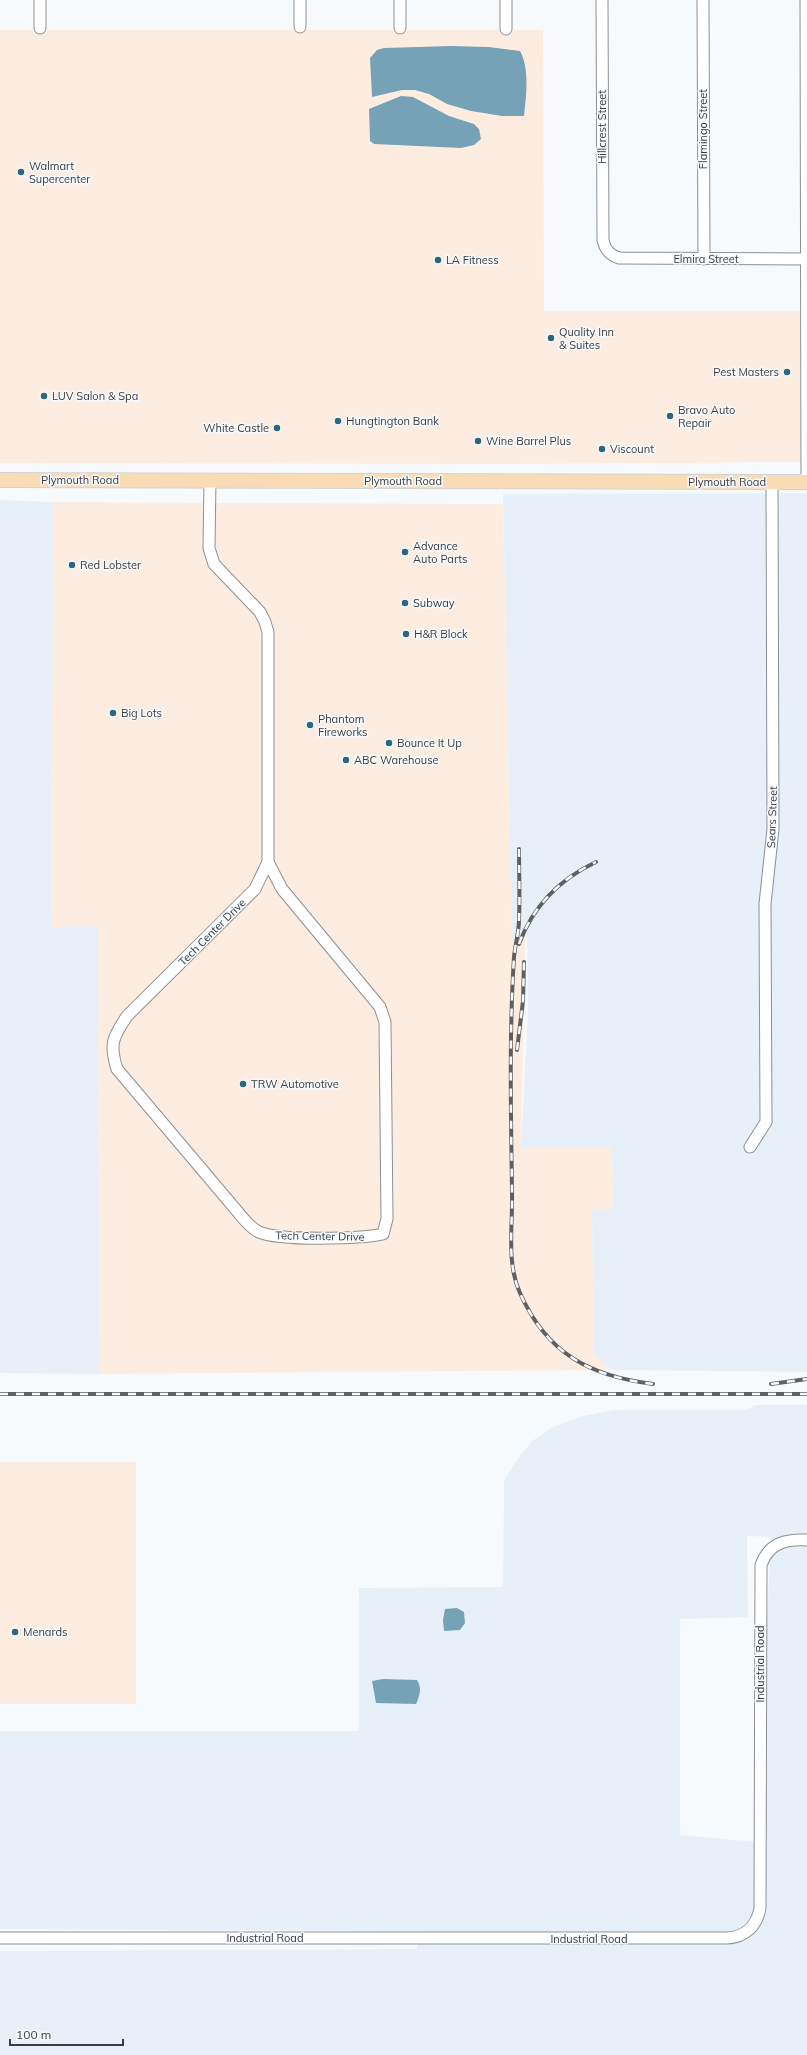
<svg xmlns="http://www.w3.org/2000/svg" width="807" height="2055" viewBox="0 0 807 2055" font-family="Mulish,sans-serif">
  <rect width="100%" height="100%" fill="#f7fafd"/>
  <g fill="#fdede0">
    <polygon points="0,30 543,30 544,311 807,311 807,462 495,464 0,463"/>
    <polygon points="53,502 503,504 512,936 525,937 521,1148 612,1147 614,1210 592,1210 594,1355 613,1370 99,1374 98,926 51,927"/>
    <rect x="0" y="1462" width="136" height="242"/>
  </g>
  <g fill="#e7f0f9" fill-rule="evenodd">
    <polygon points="807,493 807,1372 613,1370 594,1355 592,1210 614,1210 612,1147 521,1148 528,1010 527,937 512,936 503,494"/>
    <polygon points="0,500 53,502 51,927 98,926 99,1374 0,1373"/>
    <path d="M755,1405H807V2055H0V1951L417,1949L418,1931L0,1929V1731H359V1588L503,1587L504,1481L516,1461L532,1441L553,1427L583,1416L614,1410H747ZM747,1536L771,1537L767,1622L766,1843L680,1835V1619L748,1617Z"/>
  </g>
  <g fill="#76a2b8">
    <path d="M451,46L489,47L520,51C530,69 526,96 524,116H502L471,111L447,104L429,94L415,90H402L372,97L370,58L377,50L384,48Z"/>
    <polygon points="401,96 413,97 449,116 474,124 479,129 481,139 474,145 461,148 374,144 370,141 369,109"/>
    <polygon points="457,1608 464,1612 465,1623 460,1630 444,1631 443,1620 445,1609"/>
    <path d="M383,1679L417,1680C422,1688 420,1695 416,1704L376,1703L372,1681Z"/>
  </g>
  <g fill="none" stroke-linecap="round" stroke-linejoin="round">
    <g stroke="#8d9093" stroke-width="13">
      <g id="minor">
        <path d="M602,0L603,240C605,250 610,255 619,258L807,259"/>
        <polyline points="703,0 704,259"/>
        <polyline points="806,0 807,482"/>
        <polyline points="300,27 300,0"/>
        <polyline points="40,28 40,0"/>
        <polyline points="400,28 400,0"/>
        <polyline points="506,29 506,0"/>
        <polyline points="210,480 209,548 214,564 260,612 265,622 268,632 268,862"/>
        <path d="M268,862L282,889L380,1007L385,1022L387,1219L383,1234C360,1239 279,1241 259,1232C250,1228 242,1217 237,1211L117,1069C109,1044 113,1037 127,1016L255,889Z"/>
        <polyline points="750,1147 766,1122 765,904 773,829 772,482"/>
        <path d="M0,1938H727C745,1937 757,1926 760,1908L761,1565C769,1543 785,1539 807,1540"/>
      </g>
    </g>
    <g stroke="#d4d4d4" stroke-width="16">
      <polyline id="major" points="0,480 807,482"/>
    </g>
    <use href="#minor" stroke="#fff" stroke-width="11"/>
    <use href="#major" stroke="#f9dcb6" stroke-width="14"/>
    <g stroke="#5f6062" stroke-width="4">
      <g id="rail">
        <path d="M519,849C519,873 520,896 519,920C519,932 515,945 514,957C509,1035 511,1114 512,1192C513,1226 506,1262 520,1293C547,1354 590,1376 653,1384"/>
        <path d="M519,944C533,906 560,879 596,862"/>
        <polyline points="517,1050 523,1001 524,962"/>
        <polyline points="771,1384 807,1379"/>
        <polyline points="0,1394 807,1394"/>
      </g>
    </g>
    <use href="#rail" stroke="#f7fafd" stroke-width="2.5" stroke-dasharray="8" stroke-linecap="butt"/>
  </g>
  <g fill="#2b677e" stroke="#f7fafd" stroke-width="1.5">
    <circle cx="21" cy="172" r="4"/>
    <circle cx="438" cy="260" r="4"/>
    <circle cx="551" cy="338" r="4"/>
    <circle cx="787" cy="372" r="4"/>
    <circle cx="44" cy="396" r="4"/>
    <circle cx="670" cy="416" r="4"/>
    <circle cx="338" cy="421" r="4"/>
    <circle cx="277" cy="428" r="4"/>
    <circle cx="478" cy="441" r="4"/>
    <circle cx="602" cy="449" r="4"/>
    <circle cx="405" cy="552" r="4"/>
    <circle cx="72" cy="565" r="4"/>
    <circle cx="405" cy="603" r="4"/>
    <circle cx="406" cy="634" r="4"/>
    <circle cx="113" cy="713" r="4"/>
    <circle cx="310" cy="725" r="4"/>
    <circle cx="389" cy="743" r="4"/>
    <circle cx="346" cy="760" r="4"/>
    <circle cx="243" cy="1084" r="4"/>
    <circle cx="15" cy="1632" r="4"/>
  </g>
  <g text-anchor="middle" stroke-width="3" stroke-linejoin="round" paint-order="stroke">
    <g font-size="11" fill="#3a3b3d" stroke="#f7fafd">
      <text transform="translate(602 127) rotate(-90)" y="4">Hillcrest Street</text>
      <text transform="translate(703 129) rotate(-90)" y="4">Flamingo Street</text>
      <text x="706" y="263">Elmira Street</text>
      <text x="80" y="484">Plymouth Road</text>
      <text x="403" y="485">Plymouth Road</text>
      <text x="727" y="486">Plymouth Road</text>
      <text transform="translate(772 817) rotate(-88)" y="4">Sears Street</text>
      <text transform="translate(212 932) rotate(-45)" y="4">Tech Center Drive</text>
      <text transform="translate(320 1236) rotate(1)" y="4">Tech Center Drive</text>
      <text transform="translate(760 1664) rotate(-90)" y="4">Industrial Road</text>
      <text x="265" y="1942">Industrial Road</text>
      <text x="589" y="1943">Industrial Road</text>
    </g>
    <g font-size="11" fill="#3a3b3d" stroke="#f7fafd" text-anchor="start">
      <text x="29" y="170">Walmart<tspan x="29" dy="13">Supercenter</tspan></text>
      <text x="446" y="264">LA Fitness</text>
      <text x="559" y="336">Quality Inn<tspan x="559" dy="13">&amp; Suites</tspan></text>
      <text x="779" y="376" text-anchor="end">Pest Masters</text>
      <text x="52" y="400">LUV Salon &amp; Spa</text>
      <text x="678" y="414">Bravo Auto<tspan x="678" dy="13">Repair</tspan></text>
      <text x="346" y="425">Hungtington Bank</text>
      <text x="269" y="432" text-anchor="end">White Castle</text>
      <text x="486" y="445">Wine Barrel Plus</text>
      <text x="610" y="453">Viscount</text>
      <text x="413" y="550">Advance<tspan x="413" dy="13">Auto Parts</tspan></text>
      <text x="80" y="569">Red Lobster</text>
      <text x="413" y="607">Subway</text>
      <text x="414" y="638">H&amp;R Block</text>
      <text x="121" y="717">Big Lots</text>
      <text x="318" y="723">Phantom<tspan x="318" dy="13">Fireworks</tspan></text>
      <text x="397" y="747">Bounce It Up</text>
      <text x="354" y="764">ABC Warehouse</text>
      <text x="251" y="1088">TRW Automotive</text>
      <text x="23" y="1636">Menards</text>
    </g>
  </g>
  <path d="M10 2039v6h113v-6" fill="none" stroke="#3a3b3d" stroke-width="2"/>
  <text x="16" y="2039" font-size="12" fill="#3a3b3d" stroke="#f7fafd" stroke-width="3" paint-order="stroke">100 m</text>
</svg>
